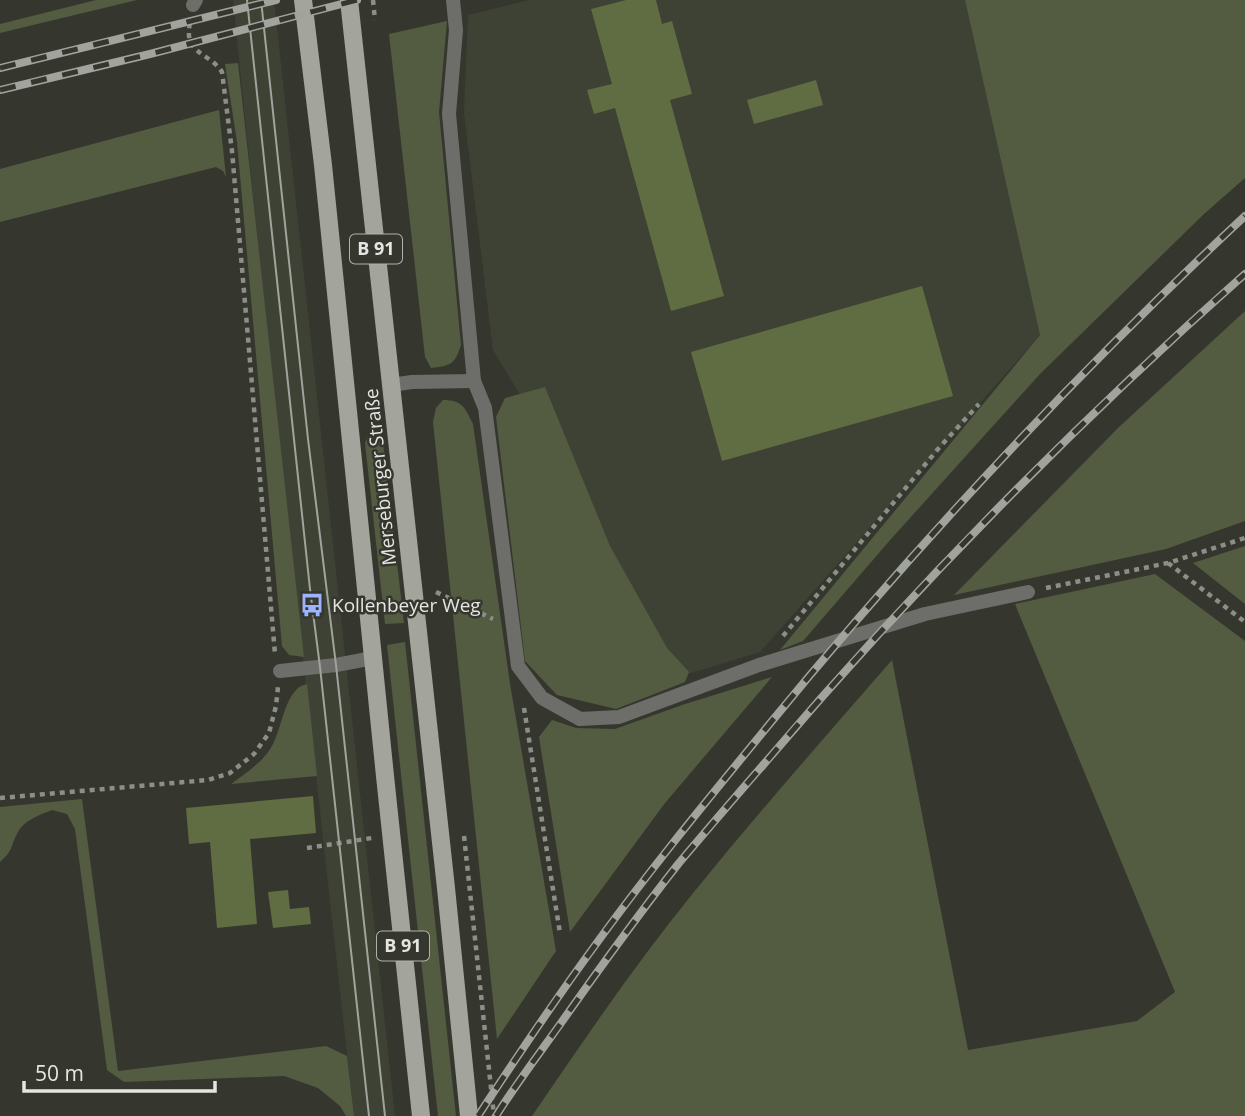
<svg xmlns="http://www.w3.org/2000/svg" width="1245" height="1116" viewBox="0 0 1245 1116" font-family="'Open Sans',sans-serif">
  <rect width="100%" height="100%" fill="#35372f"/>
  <g fill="#3e4234">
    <polygon points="233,0 274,0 395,1116 354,1116 270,362"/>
    <polygon points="529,0 965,0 1040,335 760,652 678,677 530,411 493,350 464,113 468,15"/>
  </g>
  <g fill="#535b41">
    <polygon points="96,0 137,0 0,33 0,24"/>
    <polygon points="965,0 1245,0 1245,178 1204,214 1040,374 891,539 803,641 780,650 1040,335"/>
    <path d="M447,21L439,112L461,345C455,364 451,366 431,368L425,357L389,34Z"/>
    <polygon points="238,63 304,657 289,655 282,646 237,142 225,64"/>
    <polygon points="219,110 226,177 223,171 216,167 0,222 0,169"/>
    <polygon points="1245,311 1245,521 1166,549 954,595 1118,428"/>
    <polygon points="545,387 610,546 667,648 689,672 685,682 616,709 557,695 525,661 496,417 505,398"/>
    <path d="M443,400C463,400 465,408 473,424L510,684L556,951L497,1039L433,422L436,408Z"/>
    <polygon points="382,434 404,623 385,624 365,443 368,436"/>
    <polygon points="1245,546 1245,604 1193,563"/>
    <path d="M1155,574L1245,641V1116H532C584,1040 636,963 694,892C758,813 825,737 892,660L968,1050L1137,1021L1175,992L1015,604Z"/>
    <polygon points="405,642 456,1116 438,1116 387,645"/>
    <polygon points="772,677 665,803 570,932 539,737 552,720 576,728 615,729 682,705"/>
    <path d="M307,684L317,776L231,784C246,773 263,762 272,746C281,730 284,701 297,689C300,686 303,685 307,684Z"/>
    <path d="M82,799L118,1071L326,1046L347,1056L354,1116H346L340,1106L318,1088L284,1076L124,1082L107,1070L75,829L67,814L52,810C40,815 24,820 18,832C10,846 14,850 0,862V807Z"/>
  </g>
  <g fill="#606c42">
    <polygon points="626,0 656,0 662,24 672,21 692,94 670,100 724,296 671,311 615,108 594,114 587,90 612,84 591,9"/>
    <polygon points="816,80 823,105 754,124 747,100"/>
    <polygon points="922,286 953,396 722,461 691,352"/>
    <polygon points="313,796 316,833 250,839 257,924 217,928 210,842 189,844 186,808"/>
    <polygon points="288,890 290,909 309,907 311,924 273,928 268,892"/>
  </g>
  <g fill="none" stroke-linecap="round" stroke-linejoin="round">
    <g stroke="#8c8e88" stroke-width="4.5" stroke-dasharray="5 5" stroke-linecap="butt">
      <polyline points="373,0 375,20"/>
      <path d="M190,23C183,54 209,52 222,72L232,151L275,654"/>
      <polyline points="1168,563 1245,622"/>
      <polyline points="1046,588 1168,563 1245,538"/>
      <polyline points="436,592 493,619"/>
      <polyline points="783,636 938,449 979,404"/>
      <polyline points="524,708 560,933"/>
      <polyline points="0,798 208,780 230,773 254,754 269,733 276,706 278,687"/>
      <polyline points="464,836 494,1116"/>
      <polyline points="307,848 372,838"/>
    </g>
    <g stroke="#6d6e6a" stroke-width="14">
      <polyline points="453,0 456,30 449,114 474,381 485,408 518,666 542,698 580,719 619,717 759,665 925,614 1028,592"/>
      <polyline points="193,5 196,0"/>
      <polyline points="391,385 412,382 474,381"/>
      <polyline points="280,671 336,665 373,658"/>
    </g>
    <g stroke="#a3a59d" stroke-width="18">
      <polyline points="303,0 323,165 385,776 421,1116"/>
      <polyline points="349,0 446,888 469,1116"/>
    </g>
    <g stroke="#a1a39d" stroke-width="2">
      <polyline points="247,0 310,589 320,667 369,1116"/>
      <polyline points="261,0 308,439 336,665 385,1116"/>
    </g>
    <g stroke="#a1a39d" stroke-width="8">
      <g id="rail">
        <polyline points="0,68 276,0"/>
        <polyline points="0,90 150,54 357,0"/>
        <path d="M478,1116C516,1058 555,1000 596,944C646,875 700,809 754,743C906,556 1069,380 1245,216"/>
        <path d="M496,1116C516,1084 539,1054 561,1023C599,969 638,915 679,863C707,830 735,797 764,764C913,589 1073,426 1245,274"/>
      </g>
    </g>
    <use href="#rail" stroke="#35372f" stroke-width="5" stroke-dasharray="16" stroke-linecap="butt"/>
  </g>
  <defs>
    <g id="bus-bare" transform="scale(1.89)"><path d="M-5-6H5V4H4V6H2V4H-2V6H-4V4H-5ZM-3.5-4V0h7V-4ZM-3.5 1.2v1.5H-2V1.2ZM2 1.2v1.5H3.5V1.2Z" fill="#9eb3fd" stroke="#35372f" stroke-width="2.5" paint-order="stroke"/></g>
  </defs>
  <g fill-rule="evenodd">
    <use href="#bus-bare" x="312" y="605"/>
  </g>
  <g text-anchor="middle" stroke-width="5" stroke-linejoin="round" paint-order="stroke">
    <g fill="#35372f" stroke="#b0b2ac" stroke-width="2">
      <rect x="350" y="234.5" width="52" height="29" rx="5"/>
      <rect x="377" y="931.5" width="52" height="29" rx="5"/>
    </g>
    <g font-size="18" font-weight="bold" fill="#e4e6e1">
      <text x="376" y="255">B 91</text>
      <text x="403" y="952">B 91</text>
    </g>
    <g font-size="19" fill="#e4e6e1" stroke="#35372f">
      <text transform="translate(380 477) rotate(-96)" y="7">Merseburger Straße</text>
    </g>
    <g font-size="19" fill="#e4e6e1" stroke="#35372f" text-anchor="start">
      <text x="332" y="612">Kollenbeyer Weg</text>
    </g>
  </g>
  <path d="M24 1081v10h191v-10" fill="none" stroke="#e4e6e1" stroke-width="3.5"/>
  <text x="35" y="1081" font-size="21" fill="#e4e6e1" stroke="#35372f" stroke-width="5" paint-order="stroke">50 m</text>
</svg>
